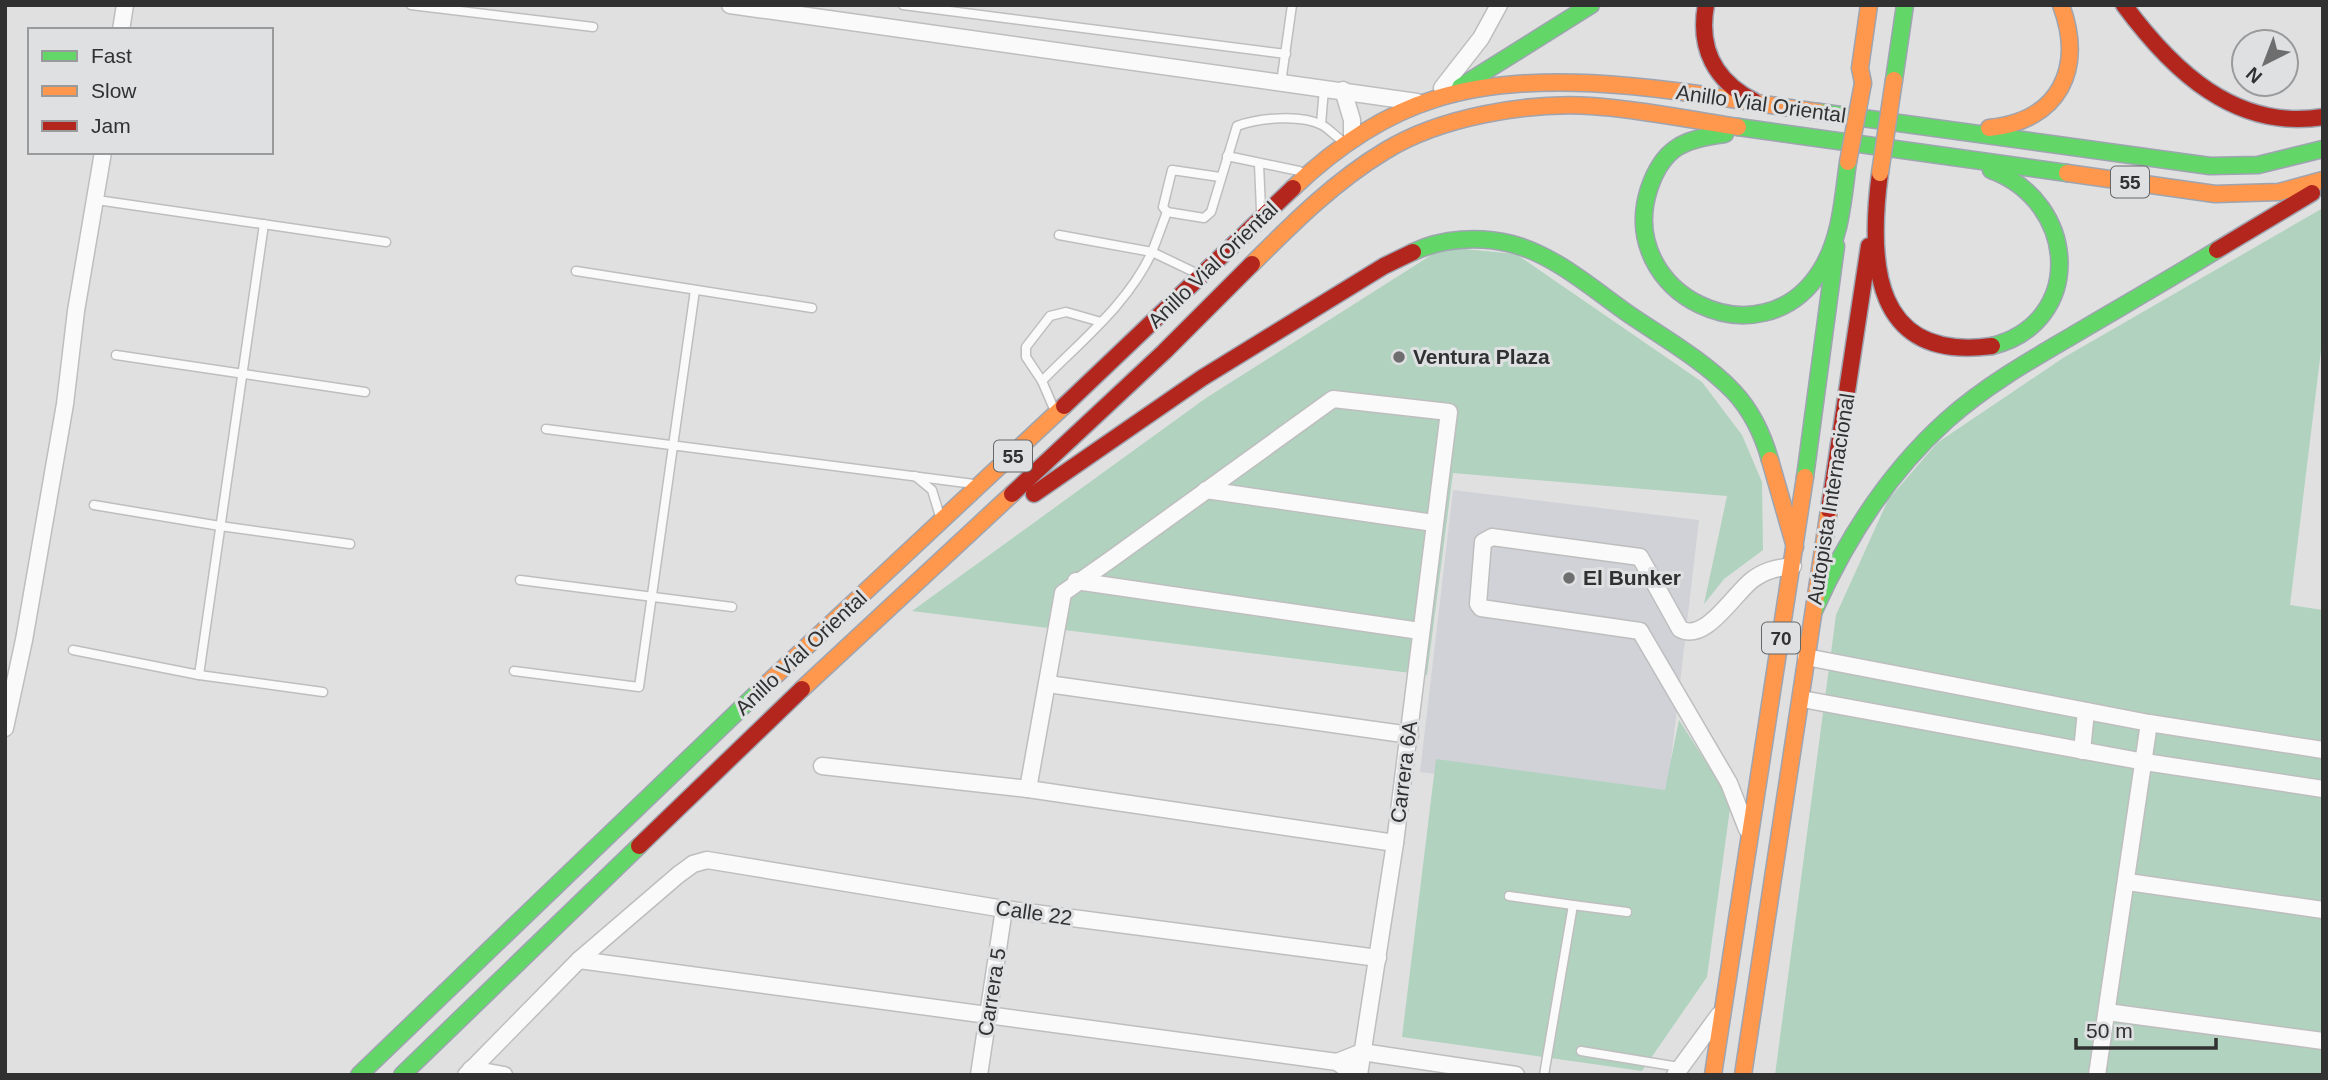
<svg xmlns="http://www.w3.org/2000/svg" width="2328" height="1080" viewBox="0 0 2328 1080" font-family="Arial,sans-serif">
  <rect width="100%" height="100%" fill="#e0e0e1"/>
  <polygon fill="#d0d2d7" points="1453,490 1699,520 1666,803 1420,772"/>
  <g fill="#b0d2be">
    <polygon points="2323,208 2323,334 2290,605 2323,610 2323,1075 1775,1075 1836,615 1888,500 1937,443 2063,358"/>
    <polygon points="1444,247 1516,254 1702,382 1742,435 1762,482 1763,550 1724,579 1704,604 1727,496 1453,473 1427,675 912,611 1206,398"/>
    <polygon points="1679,720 1731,801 1707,977 1642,1071 1402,1037 1436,759 1665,790"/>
  </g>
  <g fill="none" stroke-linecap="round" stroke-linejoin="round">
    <g stroke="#bebebf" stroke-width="11">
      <g id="lane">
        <polyline points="411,5 593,27"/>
        <polyline points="903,5 1286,54"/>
        <polyline points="1281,83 1292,5"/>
        <polyline points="1321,124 1324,89"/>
        <polyline points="1227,156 1299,171"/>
        <polyline points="1259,164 1261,210"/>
        <path d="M1220,177L1172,170L1163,207L1167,212L1204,218L1211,212L1237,126C1259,118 1300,114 1322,125C1328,128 1334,135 1340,139"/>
        <polyline points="97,200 386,242"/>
        <polyline points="1059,235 1152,252 1167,212"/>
        <polyline points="576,271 812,308"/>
        <polyline points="116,355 365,392"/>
        <polyline points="1042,381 1026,357 1026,347 1050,316 1066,312 1101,322"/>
        <path d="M1054,409L1042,381C1081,341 1128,304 1152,252L1196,273"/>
        <polyline points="546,429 974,484"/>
        <polyline points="915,476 932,490 939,513"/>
        <polyline points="94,505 220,526 350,544"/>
        <polyline points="520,580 732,607"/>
        <polyline points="73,650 199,675 323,692"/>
        <polyline points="514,671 639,687 695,290"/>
        <polyline points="199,675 264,224"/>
        <polyline points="1509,896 1573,905 1544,1075"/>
        <polyline points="1573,905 1627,912"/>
        <polyline points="1581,1051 1679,1067"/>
      </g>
    </g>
    <g stroke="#bebebf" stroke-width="19">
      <g id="street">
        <polyline points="730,5 1417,102"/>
        <polyline points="121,30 125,5"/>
        <polyline points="1442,88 1481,38 1499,5"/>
        <polyline points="1343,90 1352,120 1352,139"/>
        <polyline points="1206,490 1434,523"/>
        <polyline points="1076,581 1420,631"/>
        <polyline points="1806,657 2149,723 2323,750"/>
        <polyline points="1048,684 1410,735"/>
        <polyline points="1802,699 2145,762 2323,789"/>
        <polyline points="5,728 24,640 65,404 76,311 103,152"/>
        <polyline points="2082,751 2086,711"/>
        <polyline points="822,766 1028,789 1395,843"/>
        <polyline points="1028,789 1063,593 1110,560 1333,399 1449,412 1395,843 1359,1075"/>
        <path d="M1747,829L1729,783L1640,631L1481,608L1478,604L1483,542L1492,537L1640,557L1680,629C1705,643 1733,595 1752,580C1765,570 1777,568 1793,566"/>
        <polyline points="2128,882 2323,910"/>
        <polyline points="579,960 1337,1062 1355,1075"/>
        <polyline points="2107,1012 2323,1041"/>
        <polyline points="1337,1062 1362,1052 1516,1075"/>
        <polyline points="471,1069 504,1075"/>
        <polyline points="466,1075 579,960 678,875 693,864 707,860 1004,909 1378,958"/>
        <polyline points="979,1075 1004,909"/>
        <polyline points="1675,1075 1719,1015"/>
        <polyline points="2097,1075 2149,723"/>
      </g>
    </g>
    <g stroke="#9ea4b0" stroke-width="19">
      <g id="fast">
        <polyline points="1894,80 1905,5"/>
        <polyline points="1460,87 1591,5"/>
        <polyline points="1819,112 2210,166 2258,165 2323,149"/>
        <polyline points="1738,127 2067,173"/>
        <path d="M1725,134C1684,139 1663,147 1649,189C1615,294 1762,366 1821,270C1841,238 1843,198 1848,162"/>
        <path d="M1991,170C2078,202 2086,322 1992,346"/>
        <path d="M1413,252C1443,238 1479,236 1512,244C1555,255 1594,290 1630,315C1664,338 1704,361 1733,391C1751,410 1763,435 1770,460"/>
        <polyline points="1805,477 1836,246"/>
        <path d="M1814,611C1846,539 1888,473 1947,420C1984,387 2027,362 2070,337C2119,308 2168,280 2217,250"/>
        <polyline points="359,1075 759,691"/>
        <polyline points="402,1075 639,846"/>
      </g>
    </g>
    <g stroke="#9ea4b0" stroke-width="19">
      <g id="slow">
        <polyline points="1863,83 1860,68 1869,5"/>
        <path d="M1989,128C2059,121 2085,69 2061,5"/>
        <polyline points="2067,173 2215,194 2279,192 2323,180"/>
        <path d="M1293,188C1334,149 1380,116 1435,99C1551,62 1700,96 1819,112"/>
        <path d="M1252,264C1293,223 1335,181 1385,151C1440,117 1527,102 1591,106C1640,109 1690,120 1738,127"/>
        <polyline points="1770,460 1795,547"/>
        <polyline points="802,689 1012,494"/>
        <polyline points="759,691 1064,406"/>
        <polyline points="1713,1075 1805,477"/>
        <polyline points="1743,1075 1829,510"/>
      </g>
    </g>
    <g stroke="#9ea4b0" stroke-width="19">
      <g id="jam">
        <path d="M1706,5C1698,48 1715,81 1754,101"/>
        <path d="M2124,5C2172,70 2235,131 2323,117"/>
        <path d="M1880,173C1868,263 1873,362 1992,346"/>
        <polyline points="2217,250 2312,193"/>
        <polyline points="1064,406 1293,188"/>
        <polyline points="1012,494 1164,352 1252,264"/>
        <polyline points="1034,494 1202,378 1384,266 1413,252"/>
        <polyline points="1829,510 1869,246"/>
        <polyline points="639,846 802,689"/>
      </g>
    </g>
    <use href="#lane" stroke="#fafafa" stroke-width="8"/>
    <use href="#street" stroke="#fafafa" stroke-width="16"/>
    <use href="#fast" stroke="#63d668" stroke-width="16"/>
    <use href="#slow" stroke="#ff974d" stroke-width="16"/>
    <use href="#jam" stroke="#b3261e" stroke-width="16"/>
    <g stroke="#9ea4b0" stroke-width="19" stroke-linecap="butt">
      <g id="slow-bridge">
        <polyline points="1848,162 1863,83"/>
        <polyline points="1880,173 1894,80"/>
      </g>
    </g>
    <use href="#slow-bridge" stroke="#ff974d" stroke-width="16"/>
  </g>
  <g fill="#6e6e6f" stroke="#dfe0e2" stroke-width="2.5">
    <circle cx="1399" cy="357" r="7"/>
    <circle cx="1569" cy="578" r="7"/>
  </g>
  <g text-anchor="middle" stroke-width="6" stroke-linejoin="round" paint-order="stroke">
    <g fill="#dfe0e2" stroke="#656667" stroke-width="2">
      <rect x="2111" y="166.5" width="38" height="31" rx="5"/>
      <rect x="994" y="440.5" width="38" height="31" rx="5"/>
      <rect x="1762" y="622.5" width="38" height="31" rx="5"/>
    </g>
    <g font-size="19" font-weight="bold" fill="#313132">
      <text x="2130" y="189">55</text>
      <text x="1013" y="463">55</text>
      <text x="1781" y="645">70</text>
    </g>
    <g font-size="21" fill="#313132" stroke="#dfe0e2">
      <text transform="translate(1761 104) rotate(8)" y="7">Anillo Vial Oriental</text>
      <text transform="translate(1213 265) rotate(-44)" y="7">Anillo Vial Oriental</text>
      <text transform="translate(1831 499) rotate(-81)" y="7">Autopista Internacional</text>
      <text transform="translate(801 653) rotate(-43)" y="7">Anillo Vial Oriental</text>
      <text transform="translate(1404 772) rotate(-83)" y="7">Carrera 6A</text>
      <text transform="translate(1034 913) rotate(8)" y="7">Calle 22</text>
      <text transform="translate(992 992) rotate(-81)" y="7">Carrera 5</text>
    </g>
    <g font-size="21" font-weight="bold" fill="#313132" stroke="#dfe0e2" text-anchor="start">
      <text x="1413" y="364">Ventura Plaza</text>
      <text x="1583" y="585">El Bunker</text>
    </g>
  </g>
  <rect width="2328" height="1080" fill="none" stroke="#313132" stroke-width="14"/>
  <rect x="28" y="28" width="245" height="126" fill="#dfe0e2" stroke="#999a9c" stroke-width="2"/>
  <rect x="42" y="51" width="35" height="10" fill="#63d668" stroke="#999a9c" stroke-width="2"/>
  <text x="91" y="63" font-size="21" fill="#313132">Fast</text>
  <rect x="42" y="86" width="35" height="10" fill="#ff974d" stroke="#999a9c" stroke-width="2"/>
  <text x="91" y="98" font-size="21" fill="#313132">Slow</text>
  <rect x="42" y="121" width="35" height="10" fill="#b3261e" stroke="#999a9c" stroke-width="2"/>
  <text x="91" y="133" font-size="21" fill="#313132">Jam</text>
  <g transform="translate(2265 63) rotate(222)"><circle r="33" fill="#dfe0e2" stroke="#999a9c" stroke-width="2"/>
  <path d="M0-5L12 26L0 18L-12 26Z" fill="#6e6e6f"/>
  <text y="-10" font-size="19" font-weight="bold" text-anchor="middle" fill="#313132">N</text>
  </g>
  <path d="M2076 1038v10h140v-10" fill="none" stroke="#313132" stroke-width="3.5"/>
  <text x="2086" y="1038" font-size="21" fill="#313132" stroke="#dfe0e2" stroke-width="5" paint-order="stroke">50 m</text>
</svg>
